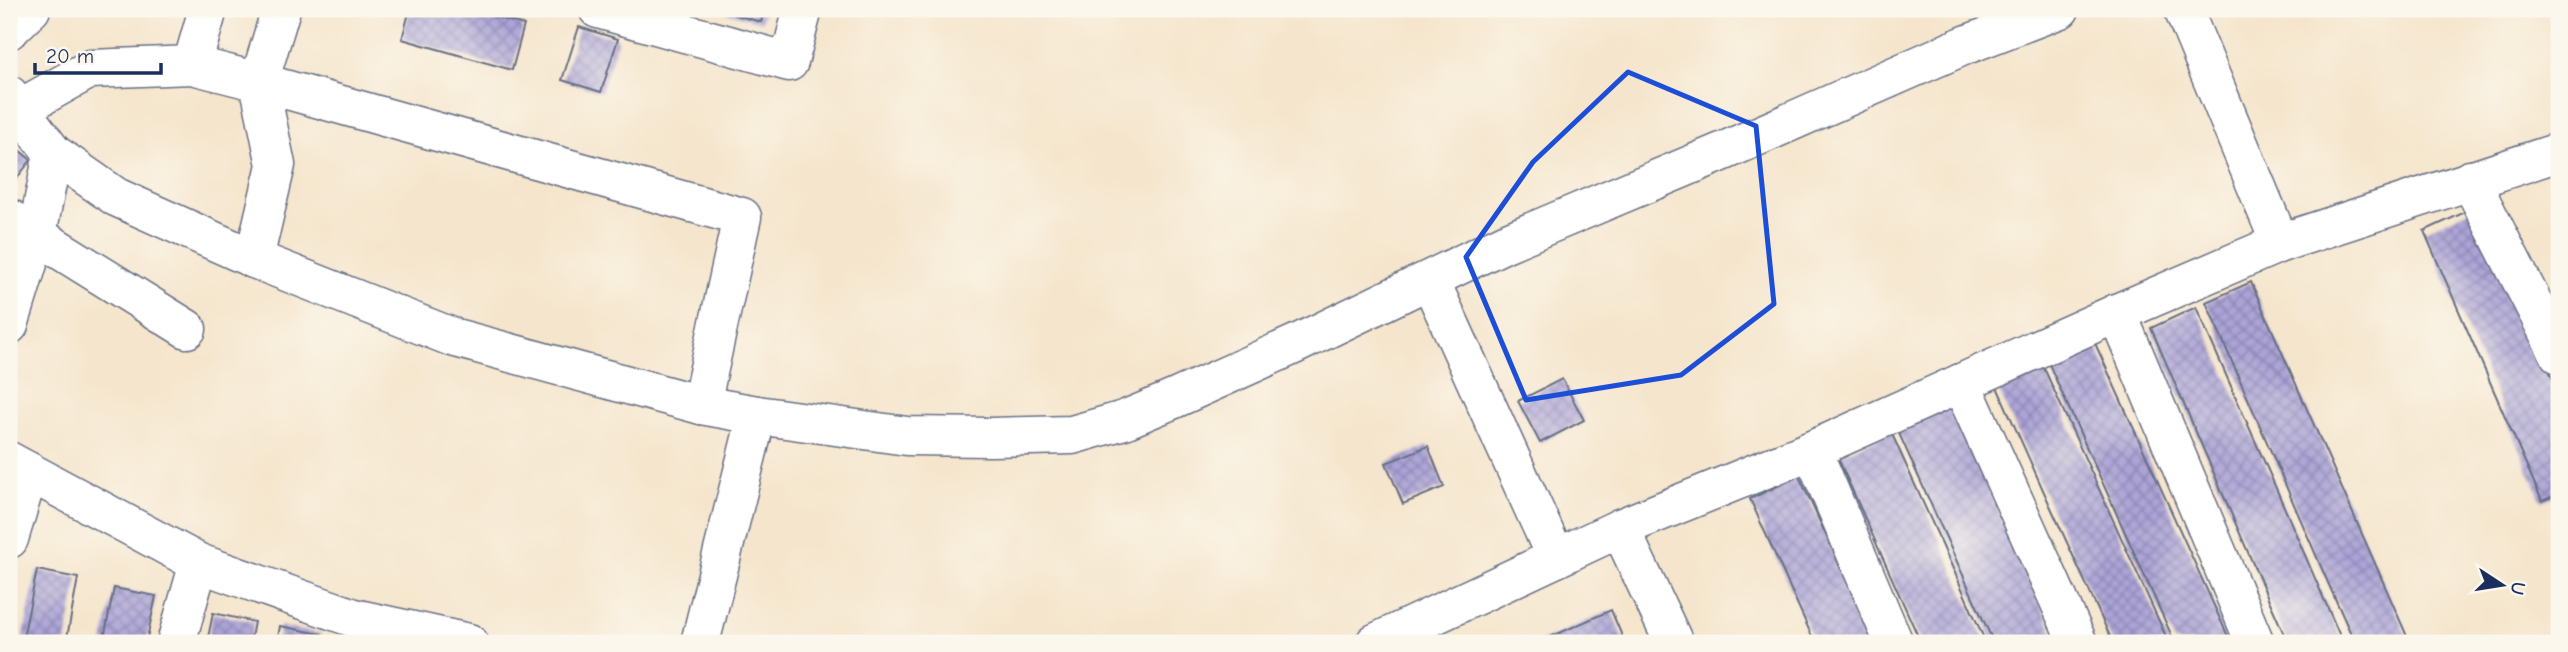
<svg xmlns="http://www.w3.org/2000/svg" width="2568" height="652" viewBox="0 0 2568 652" font-family="'Comic Neue',sans-serif">
  <defs>
    <pattern id="building-cross-hatch" width="8" height="8" patternUnits="userSpaceOnUse" patternTransform="scale(1.75)"><rect width="8" height="8" fill="#aca4d7"/><path d="M0 0l8 8M0 8l8-8" fill="none" stroke="#8b86b2"/></pattern>
  </defs>
  <rect width="100%" height="100%" fill="#fbf7ec"/>
  <filter id="ink" filterUnits="userSpaceOnUse"><feTurbulence type="fractalNoise" baseFrequency=".0143" numOctaves="2"/><feDisplacementMap in="SourceGraphic" scale="14" xChannelSelector="R" yChannelSelector="G"/><feConvolveMatrix kernelMatrix="1 2 1 2 8 2 1 2 1" color-interpolation-filters="sRGB"/></filter>
  <filter id="wash" filterUnits="userSpaceOnUse"><feTurbulence type="fractalNoise" baseFrequency=".00686" numOctaves="4" result="noise"/><feDisplacementMap in="SourceGraphic" scale="28" xChannelSelector="R" yChannelSelector="G"/><feGaussianBlur stdDeviation="1.57" result="paint"/><feColorMatrix in="noise" values="0 0 0 0 0 0 0 0 0 0 0 0 0 0 0 0 0 1.4 0 .05"/><feComposite in="paint" operator="in"/></filter>
  <g filter="url(#wash)">
    <rect width="100%" height="100%" fill="#f5e5cc"/>
    <g id="blocks">
      <g fill="url(#building-cross-hatch)">
        <polygon points="410,9 466,9 524,25 512,70 402,39"/>
        <polygon points="714,9 765,9 761,22"/>
        <polygon points="579,27 618,39 601,92 562,80"/>
        <polygon points="14,146 31,160 9,188 9,152"/>
        <polygon points="2478,206 2559,393 2559,494 2542,501 2424,231"/>
        <polygon points="2251,282 2299,391 2410,643 2355,643 2329,585 2206,302"/>
        <polygon points="2196,307 2275,486 2343,643 2288,643 2257,573 2151,328"/>
        <polygon points="2094,341 2231,643 2175,643 2048,362"/>
        <polygon points="2043,366 2169,643 2113,643 2048,501 1997,387"/>
        <polygon points="1562,379 1584,420 1540,443 1518,401"/>
        <polygon points="1950,405 1986,485 2058,643 1994,643 1981,615 1897,429"/>
        <polygon points="1891,432 1959,582 1986,643 1921,643 1837,456"/>
        <polygon points="1428,446 1444,487 1403,504 1386,463"/>
        <polygon points="1799,476 1875,643 1815,643 1750,499"/>
        <polygon points="37,570 78,578 66,643 22,643"/>
        <polygon points="114,588 156,596 146,643 103,643"/>
        <polygon points="1611,610 1625,643 1537,643"/>
        <polygon points="213,613 254,622 250,643 207,643"/>
        <polygon points="280,626 321,634 320,643 277,643"/>
      </g>
    </g>
  </g>
  <g filter="url(#ink)">
    <use href="#blocks" fill-opacity="0" stroke="#676f84" stroke-width="2"/>
    <g fill="none" stroke-linecap="round" stroke-linejoin="round">
      <g stroke="#676f84" stroke-width="41">
        <g id="minor">
          <polyline points="281,9 259,82 742,217 701,405"/>
          <polyline points="598,9 789,62 803,9"/>
          <polyline points="2183,9 2280,243"/>
          <polyline points="9,30 31,9"/>
          <polyline points="192,65 208,9"/>
          <polyline points="9,95 53,153 116,197 254,259 452,337 701,405 757,415 907,436 990,437 1072,435 1124,420 1174,399 1296,344 1505,243 1724,151 1963,46 2060,9"/>
          <polyline points="19,109 90,69 192,65 259,82 276,165 254,259"/>
          <polyline points="2470,180 2559,354"/>
          <polyline points="9,218 187,329"/>
          <polyline points="1430,280 1556,558"/>
          <polyline points="2117,313 2255,643"/>
          <polyline points="9,325 37,234 53,153"/>
          <polyline points="1961,383 2078,643"/>
          <polyline points="1812,450 1894,643"/>
          <polyline points="9,461 199,563 354,618 469,643"/>
          <polyline points="1620,528 1674,643"/>
          <polyline points="9,539 29,472"/>
          <polyline points="176,643 199,563"/>
          <polyline points="700,643 757,415"/>
          <polyline points="1375,643 1620,528 1812,450 2117,313 2280,243 2559,152"/>
        </g>
      </g>
      <use href="#minor" stroke="#fff" stroke-width="38"/>
    </g>
  </g>
  <path fill="none" stroke="#1d4ed8" stroke-width="5" stroke-linejoin="round" d="M1628,72L1756,126L1774,304L1681,375L1526,400L1466,257L1533,162Z"/>
  <rect width="2568" height="652" fill="none" stroke="#fbf7ec" stroke-width="35"/>
  <g transform="translate(2502 585) rotate(102)" stroke="#fbf7ec" stroke-width="5" paint-order="stroke">
  <path d="M0-5L12 26L0 18L-12 26Z" fill="#1b2f5e"/>
  <text y="-10" font-size="19" font-weight="bold" text-anchor="middle" fill="#1b2f5e">U</text>
  </g>
  <path d="M35 63v10h126v-10" fill="none" stroke="#1b2f5e" stroke-width="3.5"/>
  <text x="46" y="63" font-size="21" fill="#1b2f5e" stroke="#fbf7ec" stroke-width="5" paint-order="stroke">20 m</text>
</svg>
